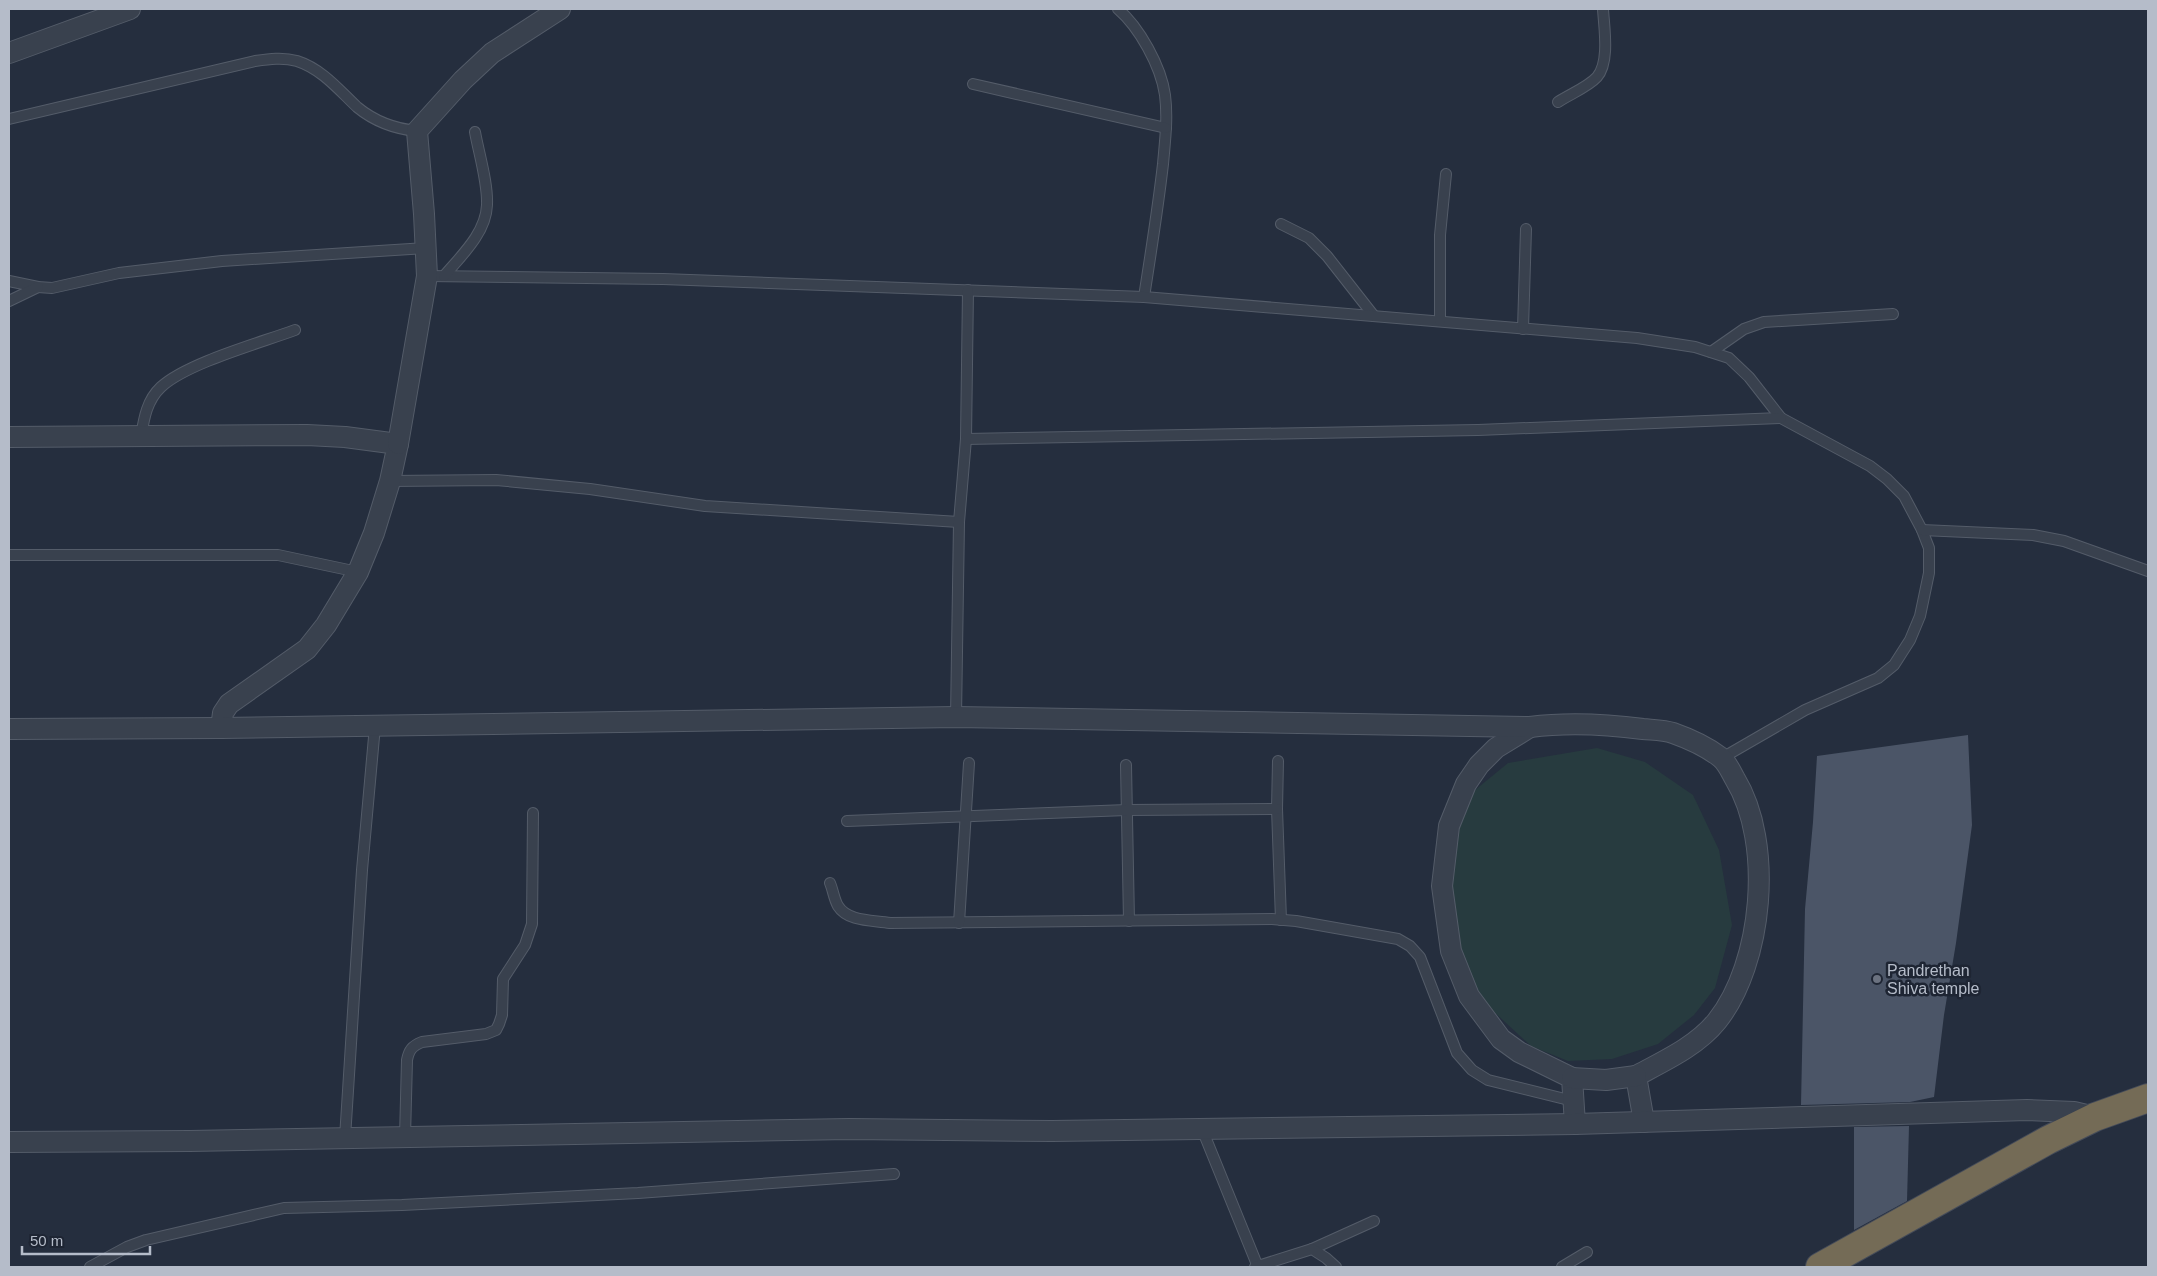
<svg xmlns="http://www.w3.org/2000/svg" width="2157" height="1276" viewBox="0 0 2157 1276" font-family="Helvetica,sans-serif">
  <rect width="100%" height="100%" fill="#252e3e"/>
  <polygon fill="#273b3f" points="1597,748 1645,762 1693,795 1719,850 1732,925 1715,988 1694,1015 1658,1044 1612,1059 1568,1061 1531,1046 1479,998 1463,958 1448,906 1448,860 1469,795 1508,763"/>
  <g fill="#4b5567">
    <polygon points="1968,735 1972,825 1956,943 1944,1015 1934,1097 1910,1102 1801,1105 1805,909 1813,822 1817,756"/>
    <polygon points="1909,1126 1907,1201 1854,1230 1854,1127"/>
  </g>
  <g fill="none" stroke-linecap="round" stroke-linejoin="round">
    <g stroke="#545c69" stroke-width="12">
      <g id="lane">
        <path d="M1118,9C1139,27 1161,66 1165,95C1168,118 1165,141 1163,164C1158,208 1151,252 1144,297"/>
        <polyline points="973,84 1166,128"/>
        <path d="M1558,102C1570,94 1588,87 1597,77C1610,62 1604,27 1603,9"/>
        <path d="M9,119L255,61C269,59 283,57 297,61C322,69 339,90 357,107C374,121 396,129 417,131"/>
        <polyline points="1281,224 1309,238 1327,256 1374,316"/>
        <polyline points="427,276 663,279 1144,297 1637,338 1695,347 1729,358 1749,377 1781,418 1870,466 1887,479 1904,496 1922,530 1929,548 1929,573 1920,616 1910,640 1894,665 1878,678 1805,710 1722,758"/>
        <path d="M444,276C461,256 486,233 487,205C488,183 479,154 475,132"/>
        <polyline points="9,281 38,287 52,288 119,273 222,261 426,248"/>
        <polyline points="9,301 38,287"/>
        <polyline points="1440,321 1440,235 1446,174"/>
        <polyline points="1523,329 1526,229"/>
        <polyline points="1711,352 1744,329 1764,322 1893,314"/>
        <path d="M141,436C144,418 147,400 161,387C187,363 260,343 295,330"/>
        <polyline points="966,439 1478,430 1781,418"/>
        <polyline points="390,481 496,480 590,489 705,506 959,522"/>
        <polyline points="1922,530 2033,535 2064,541 2148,571"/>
        <polyline points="9,555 278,555 358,572"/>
        <polyline points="956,717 959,522 966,439 968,290"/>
        <polyline points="1278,761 1277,809 1281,920"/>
        <polyline points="1126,765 1129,921"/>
        <polyline points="847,821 1127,810 1277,809"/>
        <path d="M830,883C833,890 834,899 838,906C848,922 873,920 890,923L1272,919L1296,921L1398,939L1410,946L1420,957L1457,1053L1472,1070L1488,1080L1573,1101"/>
        <polyline points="959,923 969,763"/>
        <polyline points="1202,1129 1258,1267"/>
        <path d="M405,1137L407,1060C409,1050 412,1046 422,1042L486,1034L496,1030L499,1024L502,1015L503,979L525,945L532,924L533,813"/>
        <polyline points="345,1138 362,870 375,726"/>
        <polyline points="1312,1249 1374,1221"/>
        <polyline points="90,1267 127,1247 146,1240 284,1208 402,1205 638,1193 894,1174"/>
        <polyline points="1255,1267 1312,1249 1326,1258 1336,1267"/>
        <polyline points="1562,1267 1587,1252"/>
      </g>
    </g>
    <g stroke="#545c69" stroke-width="22">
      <g id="street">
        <polyline points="9,53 130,9"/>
        <polyline points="9,437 307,435 345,437 398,444 390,481 374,533 358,572 326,625 307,649 229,704 223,713 221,728"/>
        <polyline points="398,444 427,276 424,214 417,131 463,80 492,53 560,9"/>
        <polyline points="1530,727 1496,748 1479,765 1466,784 1449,826 1442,886 1451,951 1469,996 1501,1039 1519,1052 1572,1078 1575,1124"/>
        <path d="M9,729L221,728L956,717L1530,727C1568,722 1605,724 1643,729C1653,730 1664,730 1673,733C1690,739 1707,747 1720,757C1727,762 1731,772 1735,779C1774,843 1763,963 1717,1021C1697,1046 1664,1061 1636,1076L1644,1122"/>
        <polyline points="1572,1078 1606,1080 1636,1076"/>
        <polyline points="9,1142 190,1141 849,1129 1052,1131 1575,1124 2027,1110 2074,1112 2095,1117"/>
      </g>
    </g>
    <g stroke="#444b59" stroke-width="30">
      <polyline id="highway" points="1820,1267 2048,1140 2095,1117 2148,1098"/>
    </g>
    <use href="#lane" stroke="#39414e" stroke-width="10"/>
    <use href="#street" stroke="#39414e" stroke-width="20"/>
    <use href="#highway" stroke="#746b56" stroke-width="28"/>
  </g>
  <circle fill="#6b7280" stroke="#1e2533" stroke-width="2" cx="1877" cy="979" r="5"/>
  <g text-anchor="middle" stroke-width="5" stroke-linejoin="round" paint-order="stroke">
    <g font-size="16" fill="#b5bcc9" stroke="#1e2533" text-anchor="start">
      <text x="1887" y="976">Pandrethan<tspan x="1887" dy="18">Shiva temple</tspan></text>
    </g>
  </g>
  <rect width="2157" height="1276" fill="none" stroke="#b5bcc9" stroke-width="20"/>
  <path d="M22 1246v8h128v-8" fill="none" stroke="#b5bcc9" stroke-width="2.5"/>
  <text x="30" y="1246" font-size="15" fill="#b5bcc9" stroke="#1e2533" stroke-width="4" paint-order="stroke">50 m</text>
</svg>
